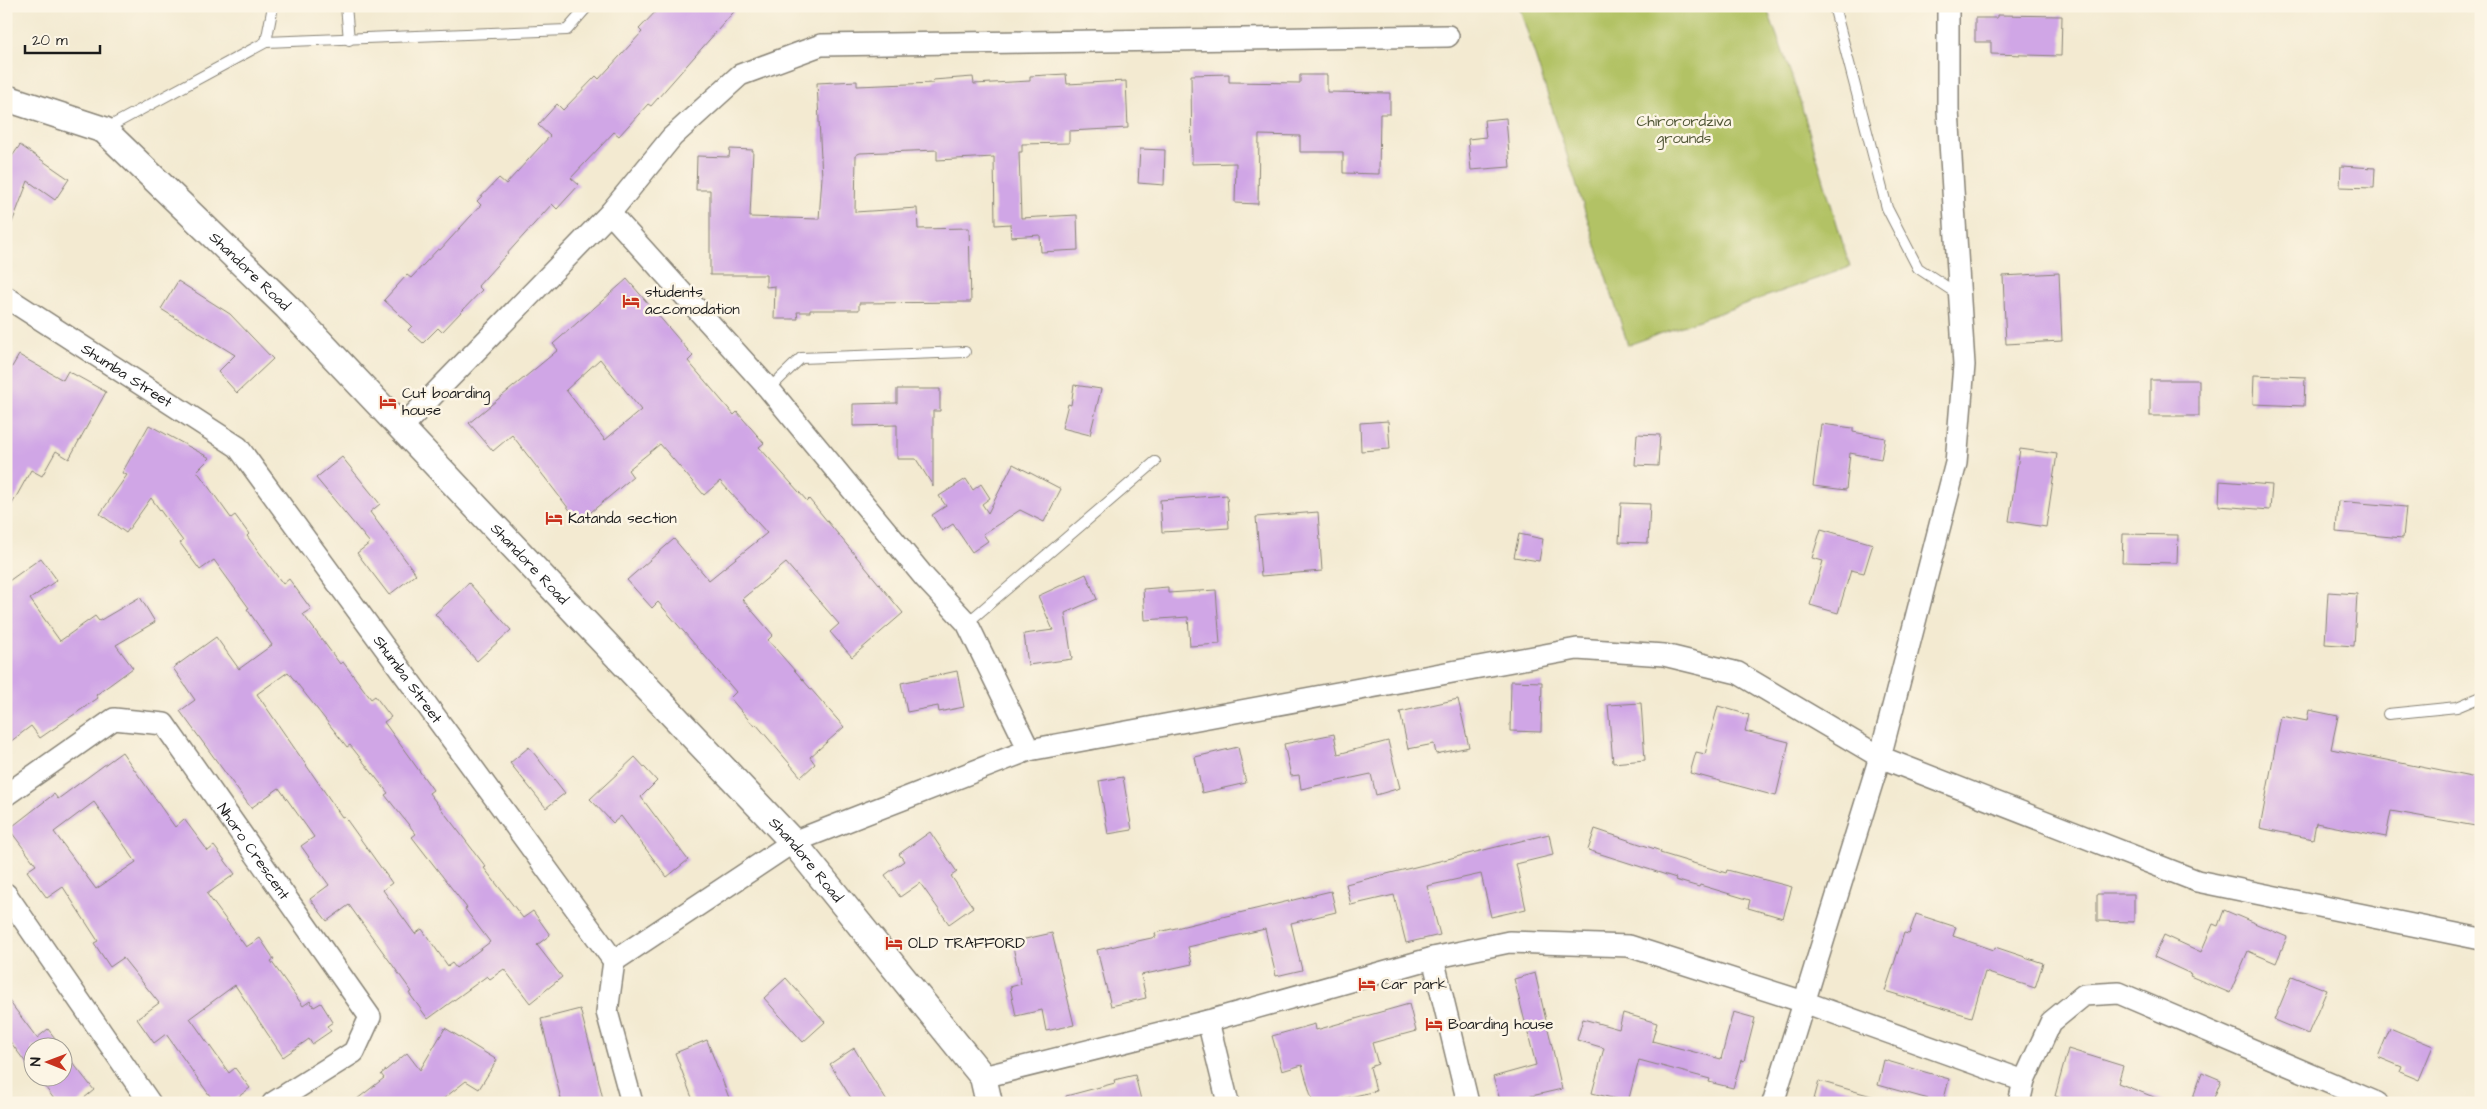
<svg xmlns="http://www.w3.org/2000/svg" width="2487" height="1109" viewBox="0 0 2487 1109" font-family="'Architects Daughter',sans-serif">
  <rect width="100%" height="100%" fill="#fcf5e5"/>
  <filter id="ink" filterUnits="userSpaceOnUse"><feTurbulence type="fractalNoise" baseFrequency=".02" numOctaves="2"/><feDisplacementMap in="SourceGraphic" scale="10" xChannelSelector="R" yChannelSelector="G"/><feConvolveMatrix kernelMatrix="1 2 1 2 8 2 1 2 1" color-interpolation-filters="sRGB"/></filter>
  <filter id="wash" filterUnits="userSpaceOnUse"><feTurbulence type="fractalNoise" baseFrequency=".0096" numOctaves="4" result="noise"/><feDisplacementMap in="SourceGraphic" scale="20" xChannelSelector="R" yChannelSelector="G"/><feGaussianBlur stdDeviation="1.12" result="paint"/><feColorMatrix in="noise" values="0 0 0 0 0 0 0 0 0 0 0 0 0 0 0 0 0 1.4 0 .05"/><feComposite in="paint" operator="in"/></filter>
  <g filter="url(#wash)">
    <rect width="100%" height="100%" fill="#f3ead1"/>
    <polygon fill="#b2c265" stroke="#676f40" points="1519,6 1766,6 1796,88 1850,267 1628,345"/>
    <g id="blocks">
      <g fill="#d0a6e6" fill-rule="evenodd">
        <polygon points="661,6 739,6 651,106 648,104 619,136 614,132 571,178 579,185 557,209 552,204 478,286 482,290 442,332 438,328 423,343 408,330 412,326 384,300 407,275 411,278 438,249 440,250 481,205 477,201 499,178 506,184 550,136 538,125 557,104 563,110 596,76 599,79 642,32 639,29"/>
        <polygon points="1997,15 2062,16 2061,56 1991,54 1991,42 1975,42 1975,18 1997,18"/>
        <polygon points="1066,74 1067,84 1126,81 1128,128 1069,131 1069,143 1022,144 1022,152 1019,152 1021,218 1077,215 1078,250 1041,252 1040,235 1011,237 1010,224 995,225 994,157 937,160 937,150 860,153 856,155 855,212 917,208 918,229 969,228 971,302 859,303 859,310 810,310 810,312 797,312 798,319 774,319 775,286 766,287 766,275 710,275 710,190 696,190 697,156 729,157 730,149 753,150 750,217 819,219 822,177 817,83 857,81 857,86 934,83 933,80 973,77 974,84 1030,81 1030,76"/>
        <polygon points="1229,74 1229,82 1300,83 1300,75 1327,75 1327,92 1390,93 1390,114 1380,114 1379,174 1343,173 1343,152 1300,152 1300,136 1259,135 1258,204 1235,203 1236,163 1192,164 1191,75"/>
        <polygon points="1506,118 1510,167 1471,170 1468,139 1486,137 1484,120"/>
        <polygon points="20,145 69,179 55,200 28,181 8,233 6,233 6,165"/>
        <polygon points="1140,149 1165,150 1164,185 1138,183"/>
        <polygon points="2341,166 2375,168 2374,188 2340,187"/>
        <polygon points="2059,273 2062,341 2006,344 2003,276"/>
        <path d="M627,279L693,356L688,361L734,415L737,412L764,443L759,447L807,501L809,499L903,613L852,657L830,632L839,624L786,563L742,599L773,635L768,640L844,727L810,757L815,764L801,777L756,724L754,726L730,698L736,692L658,602L652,608L627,580L674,539L709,580L767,533L720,481L704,495L660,444L628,470L633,477L579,522L512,435L493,451L469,423L558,350L553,344ZM600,359L641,410L605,440L566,390Z"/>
        <polygon points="178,281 230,314 273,359 237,393 218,372 235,355 161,309"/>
        <polygon points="19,355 63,380 68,371 106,392 69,459 56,451 42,476 31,470 6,515 6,377"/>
        <polygon points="2254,375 2305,377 2304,406 2253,404"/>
        <rect x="2150" y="380" width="49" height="36"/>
        <polygon points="1074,385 1101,389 1090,435 1062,428 1068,404 1071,405"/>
        <polygon points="897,389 940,389 940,411 933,411 933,486 916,459 897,459 897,425 853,426 853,404 897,403"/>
        <polygon points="1388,421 1390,449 1361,451 1360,423"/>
        <polygon points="1821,424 1853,428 1853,432 1885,438 1881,459 1850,453 1846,490 1813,486"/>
        <path d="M149,425L210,458L197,471L231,518L235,515L249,534L247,536L283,584L289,579L311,609L303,614L340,664L343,662L371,699L375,696L391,717L384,722L433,790L429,793L486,867L484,868L523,918L533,911L550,935L537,945L562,977L530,1003L504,969L490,979L487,976L428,1019L409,993L412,992L349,905L327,921L310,899L329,885L301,846L314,837L279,788L251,808L180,711L195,700L173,668L216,637L239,669L272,645L247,609L249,608L214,560L200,570L180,543L183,541L151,498L126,533L100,514L127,475L122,473ZM288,672L347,747L350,745L388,793L385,795L416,834L412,837L467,908L465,909L490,942L456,968L452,963L448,966L422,929L415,934L383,890L392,883L344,816L342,817L257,694Z"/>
        <polygon points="1637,434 1660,435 1658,466 1635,465"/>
        <polygon points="2020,449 2057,454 2046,527 2009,521"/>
        <polygon points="342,457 380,504 370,512 416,574 389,595 357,553 370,543 316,478"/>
        <polygon points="1013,464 1061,489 1044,522 1020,510 983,534 988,541 972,552 953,524 942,531 932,515 946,506 939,496 966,479 973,490 981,484 990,498 982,504 988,513"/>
        <polygon points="2220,481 2272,485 2270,510 2219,506"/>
        <polygon points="1227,495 1229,528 1162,532 1160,500"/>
        <polygon points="2338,501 2406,507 2403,538 2336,532"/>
        <polygon points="1621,503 1650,504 1648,543 1619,542"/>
        <polygon points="1318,512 1322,571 1261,576 1256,517"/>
        <polygon points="1821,529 1873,544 1864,573 1851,570 1838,613 1810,605 1823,561 1812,558"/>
        <polygon points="1519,534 1543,539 1539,561 1514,557"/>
        <polygon points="2123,534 2178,535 2177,563 2122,562"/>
        <polygon points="41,558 57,580 30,599 60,641 95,616 99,621 140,597 155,622 116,645 133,668 96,695 98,698 40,738 31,726 6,745 6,583"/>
        <polygon points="1086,574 1097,599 1065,613 1072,659 1028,665 1024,634 1053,630 1038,596"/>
        <polygon points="469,583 511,630 477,661 435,614"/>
        <polygon points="1168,587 1168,593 1216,590 1220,644 1190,646 1188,617 1145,620 1143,589"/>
        <polygon points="2328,592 2357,594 2354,646 2325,644"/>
        <polygon points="957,671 964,707 939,712 938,706 907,712 901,683"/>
        <polygon points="1511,681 1542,682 1541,732 1510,731"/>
        <polygon points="1458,699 1469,747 1436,754 1434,744 1408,749 1400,712"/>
        <polygon points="1641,703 1645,760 1613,763 1608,705"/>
        <polygon points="1718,706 1749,715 1745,731 1789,742 1776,796 1690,773 1696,752 1705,754"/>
        <polygon points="2309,710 2338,716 2331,749 2481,779 2481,827 2391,811 2386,837 2316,823 2313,839 2260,828 2281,716 2307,721"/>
        <polygon points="1334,734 1338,754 1388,741 1400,788 1376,795 1371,774 1301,789 1299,775 1291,776 1284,744"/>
        <polygon points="529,747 565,793 546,808 510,763"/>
        <polygon points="1238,747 1246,783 1202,793 1195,757"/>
        <path d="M122,752L175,827L184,819L208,851L214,846L235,874L207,894L246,947L260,938L274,959L271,961L303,1006L310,1001L314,1007L321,1003L333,1022L327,1026L331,1031L312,1044L309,1039L283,1057L235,985L190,1018L229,1073L235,1068L250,1088L230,1103H215L166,1034L154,1043L137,1019L159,1003L123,958L110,967L94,943L98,941L63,887L47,898L27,871L36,865L9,829L54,794L58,799ZM94,802L136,862L96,889L54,832Z"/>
        <polygon points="635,757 657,781 641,797 688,860 667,877 621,816 613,823 590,799"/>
        <polygon points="1123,777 1132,830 1108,834 1099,781"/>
        <polygon points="1595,829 1661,851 1660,853 1726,873 1727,870 1792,887 1783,918 1748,908 1750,900 1700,885 1699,887 1675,880 1676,878 1588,850"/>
        <polygon points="930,832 957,872 951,876 973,907 949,924 920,883 900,897 885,875 904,861 899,854"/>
        <polygon points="1549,834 1553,855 1516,864 1526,909 1491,917 1481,874 1427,886 1440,935 1406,943 1394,895 1351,905 1346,884"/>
        <polygon points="1331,891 1336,912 1291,923 1302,970 1276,976 1265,929 1188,947 1192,964 1141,975 1146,998 1111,1006 1097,950 1156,937 1155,933"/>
        <polygon points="2097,894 2134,894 2134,922 2097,921"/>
        <polygon points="2224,910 2287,937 2276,963 2248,951 2230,993 2190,976 2191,974 2154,957 2164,935 2201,952 2213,924 2218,926"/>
        <polygon points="1916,914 1956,927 1953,936 1994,950 1995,947 2043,963 2035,988 1985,972 1972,1017 1885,991 1904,933 1909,934"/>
        <polygon points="1052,933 1074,1025 1046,1031 1042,1010 1016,1016 1010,987 1021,984 1012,942"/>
        <polygon points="1535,973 1562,1089 1501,1103 1493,1077 1536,1065 1514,979"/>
        <polygon points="2292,976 2327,990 2308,1034 2274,1020"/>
        <polygon points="786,978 825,1022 803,1042 764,998"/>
        <polygon points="6,997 37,1038 48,1029 61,1046 32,1046 32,1071 6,1036"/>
        <polygon points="1409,1004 1416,1031 1372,1043 1378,1064 1370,1067 1376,1091 1325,1103 1313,1103 1302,1065 1282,1071 1272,1036 1315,1024 1316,1030"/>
        <polygon points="580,1009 592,1053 604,1103 562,1103 541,1019"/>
        <polygon points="1733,1012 1755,1018 1744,1061 1741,1060 1733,1088 1709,1082 1710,1079 1639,1060 1628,1102 1592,1093 1604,1048 1577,1040 1583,1019 1619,1029 1623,1013 1657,1023 1652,1041 1721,1059"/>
        <polygon points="445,1028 497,1060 479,1089 466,1081 438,1103 352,1103 384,1078 381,1074 407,1053 420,1070"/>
        <polygon points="2390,1028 2433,1046 2419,1080 2400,1072 2402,1067 2378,1057"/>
        <polygon points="707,1040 731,1103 694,1103 675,1053"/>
        <polygon points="854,1048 888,1103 854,1103 830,1064"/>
        <polygon points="62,1049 94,1090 78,1103 57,1103 37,1076 62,1076"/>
        <polygon points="2068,1049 2123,1066 2118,1083 2164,1101 2164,1103 2077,1103 2055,1096"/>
        <polygon points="1884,1060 1949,1079 1943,1103 1878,1085"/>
        <polygon points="2202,1072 2221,1080 2212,1103 2191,1103"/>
        <polygon points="1135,1075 1141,1100 1130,1103 1066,1103 1066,1096 1115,1083 1114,1080"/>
        <polygon points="1819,1081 1875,1097 1874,1103 1813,1103"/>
      </g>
    </g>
  </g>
  <g filter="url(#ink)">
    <use href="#blocks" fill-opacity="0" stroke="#888376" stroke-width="1"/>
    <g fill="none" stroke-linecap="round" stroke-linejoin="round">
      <g stroke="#888376" stroke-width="12">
        <g id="service">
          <polyline points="346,6 349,40"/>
          <polyline points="1834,6 1887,208 1918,268 1959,295"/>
          <polyline points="266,42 273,6"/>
          <polyline points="105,129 266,42 567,30 588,6"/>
          <polyline points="769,389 801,358 965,352"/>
          <polyline points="967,623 1155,462"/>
          <polyline points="2388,714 2457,707 2481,697"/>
        </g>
      </g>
      <g stroke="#888376" stroke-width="24">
        <g id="minor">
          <polyline points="610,213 769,389 925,578 967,623 1029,750"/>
          <path id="s1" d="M6,297L238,447L614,961L793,842L1029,750L1577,649L1664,655L1738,673L1880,757L2197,881L2481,939"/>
          <polyline points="402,427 610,213 672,137 740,75 821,45 1448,36"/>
          <path id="s2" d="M6,795L114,719L164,724L370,1017L354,1052L273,1103"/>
          <polyline points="6,894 150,1103"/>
          <polyline points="1433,958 1468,1103"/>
          <polyline points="614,961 607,1012 632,1103"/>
          <polyline points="1208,1021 1228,1103"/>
          <polyline points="983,1077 1208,1021 1433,958 1509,942 1629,946 1804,1002 2024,1081"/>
          <polyline points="1773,1103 1880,757 1956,463 1964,365 1948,110 1948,6"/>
          <polyline points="2019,1103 2024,1081 2051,1022 2084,995 2119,993 2377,1103"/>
        </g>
      </g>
      <g stroke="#888376" stroke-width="29">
        <g id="tertiary">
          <path id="s3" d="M6,98L104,130L287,307L793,842L983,1077L989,1103"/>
        </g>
      </g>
      <use href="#service" stroke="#fff" stroke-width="10"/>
      <use href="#minor" stroke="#fff" stroke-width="21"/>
      <use href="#tertiary" stroke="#fff" stroke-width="26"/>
    </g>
  </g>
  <defs>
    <g id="hotel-bare" transform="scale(1.35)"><path d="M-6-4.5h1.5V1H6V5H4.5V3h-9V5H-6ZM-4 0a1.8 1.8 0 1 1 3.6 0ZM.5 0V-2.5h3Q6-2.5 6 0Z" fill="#c8321e" stroke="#fcf5e5" stroke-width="2.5" paint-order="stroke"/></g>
  </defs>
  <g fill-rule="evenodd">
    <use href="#hotel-bare" x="631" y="301"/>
    <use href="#hotel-bare" x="388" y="402"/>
    <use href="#hotel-bare" x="554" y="518"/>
    <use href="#hotel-bare" x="894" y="943"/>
    <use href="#hotel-bare" x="1367" y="984"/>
    <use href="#hotel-bare" x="1434" y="1024"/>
  </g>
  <g text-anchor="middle" stroke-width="5" stroke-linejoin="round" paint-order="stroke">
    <g font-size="15" fill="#505636" stroke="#fcf5e5">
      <text x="1684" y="126">Chirorordziva<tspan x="1684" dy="17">grounds</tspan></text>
    </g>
    <g font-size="15" fill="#1c1c1c" stroke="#fcf5e5">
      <text dy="5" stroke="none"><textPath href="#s3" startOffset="306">Shandore Road</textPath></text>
      <text dy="5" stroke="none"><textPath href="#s1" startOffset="144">Shumba Street</textPath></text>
      <text dy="5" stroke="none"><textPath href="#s3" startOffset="711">Shandore Road</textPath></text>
      <text dy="5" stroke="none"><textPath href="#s1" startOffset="564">Shumba Street</textPath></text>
      <text dy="5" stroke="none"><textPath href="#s2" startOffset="338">Nhoro Crescent</textPath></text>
      <text dy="5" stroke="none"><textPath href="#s3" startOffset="1116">Shandore Road</textPath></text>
    </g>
    <g font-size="15" fill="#1c1c1c" stroke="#fcf5e5" text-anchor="start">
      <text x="645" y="297">students<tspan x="645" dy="17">accomodation</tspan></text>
      <text x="402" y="398">Cut boarding<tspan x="402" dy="17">house</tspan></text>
      <text x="568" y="523">Katanda section</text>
      <text x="908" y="948">OLD TRAFFORD</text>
      <text x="1381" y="989">Car park</text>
      <text x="1448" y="1029">Boarding house</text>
    </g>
  </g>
  <rect width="2487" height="1109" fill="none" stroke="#fcf5e5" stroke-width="25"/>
  <g transform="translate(48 1062) rotate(271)"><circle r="24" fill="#fcf5e5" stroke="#a29e95"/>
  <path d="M0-4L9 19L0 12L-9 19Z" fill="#c8321e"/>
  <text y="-8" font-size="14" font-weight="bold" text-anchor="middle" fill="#1c1c1c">N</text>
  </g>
  <path d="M25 45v8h75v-8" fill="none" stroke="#1c1c1c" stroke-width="2.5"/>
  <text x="32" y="45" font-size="15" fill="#1c1c1c" stroke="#fcf5e5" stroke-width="4" paint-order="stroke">20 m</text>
</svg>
